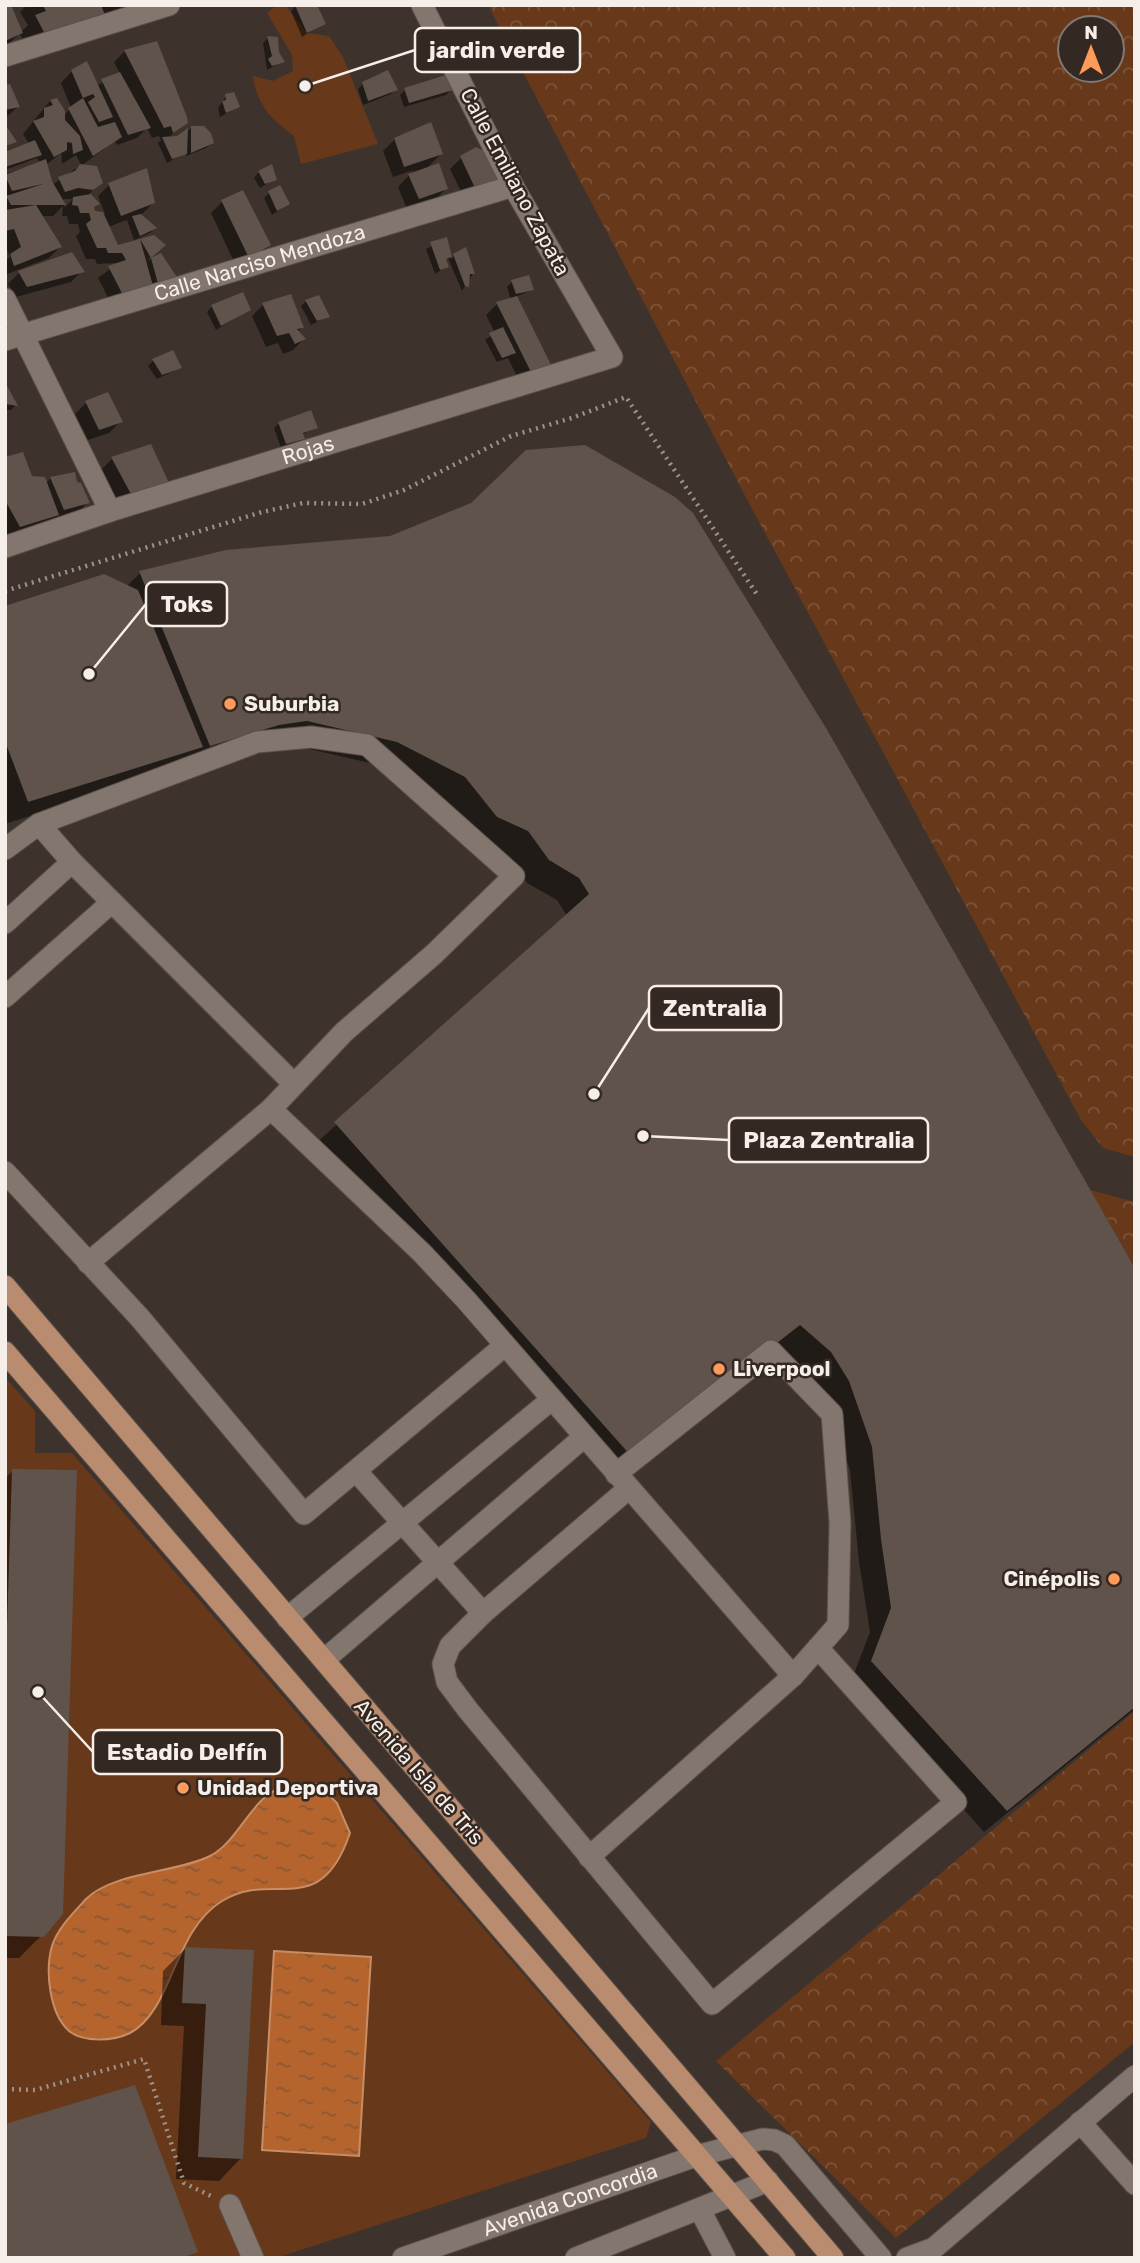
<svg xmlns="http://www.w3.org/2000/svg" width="1140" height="2263" viewBox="0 0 1140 2263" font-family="Rubik,sans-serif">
  <defs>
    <pattern id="forest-crowns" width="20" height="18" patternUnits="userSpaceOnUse" patternTransform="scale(1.75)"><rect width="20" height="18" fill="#67381a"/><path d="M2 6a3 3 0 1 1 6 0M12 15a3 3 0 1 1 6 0" fill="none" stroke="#7d553b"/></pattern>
    <pattern id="water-ripples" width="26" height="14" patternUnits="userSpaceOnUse" patternTransform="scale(1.75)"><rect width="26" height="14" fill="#b4642c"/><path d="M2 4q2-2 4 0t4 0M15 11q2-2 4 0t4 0" fill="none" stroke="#8a5836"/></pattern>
  </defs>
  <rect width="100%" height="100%" fill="#3e332c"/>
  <g fill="#67381a">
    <path d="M277,5H285L307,33L329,36L343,57L378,144L301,164L294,136C271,119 257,105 253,76L273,81L293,71L292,55L267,13Z"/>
    <polygon points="5,1377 35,1411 35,1453 72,1453 651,2122 646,2138 276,2258 5,2258"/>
  </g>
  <g fill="url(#forest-crowns)" fill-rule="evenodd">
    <path d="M488,5H1135V1157L1103,1148L1081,1120L750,505ZM1070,28H1112V70H1070Z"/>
    <polygon points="1090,1190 1135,1202 1135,1267"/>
    <polygon points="1135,1711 1135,2042 896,2238 716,2061"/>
  </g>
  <g fill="url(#water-ripples)" stroke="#c88d65" stroke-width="2">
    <path d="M286,1784H318L337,1803L350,1833C320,1922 273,1869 222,1901C173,1931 173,2010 130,2033C114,2041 84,2043 69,2031C49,2013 45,1970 52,1946C57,1929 74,1912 86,1899C113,1872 176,1873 210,1856C232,1845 246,1814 264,1798C270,1792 279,1788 286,1784Z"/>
    <polygon points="274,1951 371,1957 359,2156 262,2150"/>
  </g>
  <g fill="#0007" fill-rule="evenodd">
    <polygon points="5,5 21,32 28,25 20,12 27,5 138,5 28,50 20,34 5,46"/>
    <polygon points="296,6 324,23 302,37 291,11"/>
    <polygon points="268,38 283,61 267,70 263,43"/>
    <path d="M125,51L186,122L168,138H178L191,128L212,143L206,148L186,156V152L167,163L158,143L161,140L159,136L152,138L147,128L137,138L117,145L115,141L81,166L101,182L89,194L97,204L92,209L94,213L105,214L98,196L109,185L153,203L140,216L155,228L150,233L134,240L127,220L108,227L117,247L153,237L159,250L146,261L160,255L178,282L115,311L98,278L118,263L97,264L95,259H86L76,236L80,232L78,224H69L67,216H62L63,206L53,216H40L60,247L49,258L5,275V261L10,257L5,245V174L40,163L37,158L5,170V154L29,144L23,134L50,101L56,100L63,116L71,108L61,83L72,71L96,86L120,74L114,62ZM61,153L62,164L76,155L81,165L52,185L46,165ZM66,199H73L65,207L61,200Z"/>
    <polygon points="363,84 396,89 391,94 363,105 358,89"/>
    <polygon points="5,87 18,107 5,118"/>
    <polygon points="405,90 451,90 446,95 404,107 400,95"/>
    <polygon points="226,96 238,107 220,117 218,108"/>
    <polygon points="395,139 441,154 426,169 446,189 435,200 407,209 398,187 414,170 393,177 383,151"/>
    <polygon points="461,158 495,170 464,198 450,169"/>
    <polygon points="259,172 275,179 260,188 254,178"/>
    <polygon points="269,193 288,204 272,215 264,198"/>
    <polygon points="222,202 269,245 258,256 237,268 211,213"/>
    <polygon points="446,239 451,259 454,256 473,274 462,291 448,258 445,261 447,266 435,274 426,249"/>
    <polygon points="82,271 71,282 16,297 8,284 20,272"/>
    <polygon points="512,282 532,290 515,297 552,371 523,389 508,358 497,362 485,340 495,333 486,315 497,304 511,300 507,287"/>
    <polygon points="306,301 328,316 311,325 301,306"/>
    <polygon points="263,305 302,328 297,332 304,339 293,350 283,354 278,343 266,347 252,316"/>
    <polygon points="212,306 249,310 216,330 207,312"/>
    <polygon points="153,361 180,368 157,379 148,366"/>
    <polygon points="5,385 16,405 11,410 5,410"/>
    <polygon points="86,403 120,422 109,433 88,440 75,414"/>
    <polygon points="279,423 316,427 302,435 303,438 298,444 281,448 274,428"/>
    <polygon points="150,446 167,483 119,505 101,470 112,459"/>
    <polygon points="5,458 31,478 45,484 50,479 74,474 75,484 88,502 76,514 52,519 45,525 8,538 5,532"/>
    <polygon points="226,551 1135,1271 1135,1709 984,1832 850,1684 870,1632 859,1562 850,1470 827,1404 808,1374 776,1346 609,1478 313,1146 567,916 557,900 527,883 505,853 475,839 374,764 284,743 178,769 5,824 5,608 126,587 140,573"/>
    <polygon points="13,1471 42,1935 19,1958 5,1958 5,1478"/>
    <polygon points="185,1949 252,1952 241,2158 219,2181 176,2179 184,2026 161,2025 163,1971"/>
  </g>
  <g fill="#60534c">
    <polygon points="5,5 11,5 23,33 5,41"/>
    <polygon points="43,5 101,5 105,15 45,34 35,15 46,11"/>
    <polygon points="295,5 317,5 326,24 307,33"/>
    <polygon points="267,36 278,37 279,52 285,62 272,66 268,59 272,56"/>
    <polygon points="157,41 187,117 188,123 173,133 171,126 164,128 124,50"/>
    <polygon points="87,61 113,117 99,122 88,102 95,97 93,94 83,98 71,70"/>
    <polygon points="388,70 398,90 368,101 362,82"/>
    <polygon points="120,72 151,128 128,135 101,79"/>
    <polygon points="449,74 453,90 409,103 404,88"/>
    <polygon points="10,84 20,107 5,110 5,85"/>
    <polygon points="234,92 240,107 226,113 222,101 226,100 225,94"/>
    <polygon points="57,98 65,111 65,120 80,136 83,150 73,154 72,143 67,142 67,150 54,157 33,121 44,117 44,108 53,105 50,100"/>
    <polygon points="83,98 98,127 115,122 122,137 93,156 68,108"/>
    <polygon points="431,122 443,154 404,167 394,138"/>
    <polygon points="5,124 17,142 5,146"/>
    <polygon points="191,126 204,126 211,133 214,143 191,153"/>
    <polygon points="188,128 187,154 172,159 162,137 177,136"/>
    <polygon points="35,140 42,155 5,167 5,152"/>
    <polygon points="476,147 486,152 496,170 500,185 475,188 460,156"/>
    <polygon points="46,159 52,181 66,205 36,205 62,247 14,266 10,254 21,247 14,229 5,231 5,210 36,205 11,205 6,196 43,184 12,191 5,175"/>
    <polygon points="439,163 448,189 419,199 408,174"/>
    <polygon points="80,164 97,166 103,183 93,190 78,188 65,192 58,177 75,171"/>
    <polygon points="272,164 277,180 265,184 258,171"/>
    <polygon points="147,168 155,203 121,216 108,183"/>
    <polygon points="280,185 290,204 277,211 268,191"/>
    <polygon points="243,190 271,245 249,258 221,200"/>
    <polygon points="91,194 100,204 94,207 95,211 103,212 118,245 140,239 155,293 126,301 108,266 126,260 122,253 108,253 106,248 97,248 86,224 91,220 89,213 80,213 78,206 72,205 73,197"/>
    <polygon points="141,214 157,228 140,236 132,216"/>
    <polygon points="154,235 166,245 151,258 140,239"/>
    <polygon points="447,237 452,257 446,259 449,267 440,270 430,242"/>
    <polygon points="466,247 475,274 470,274 469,287 465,286 453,254"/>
    <polygon points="72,252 85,272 27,287 18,271"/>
    <polygon points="161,253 180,282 160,291 151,258"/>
    <polygon points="529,275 534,290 516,294 511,280"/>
    <polygon points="243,292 251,310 221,326 211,305"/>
    <polygon points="291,294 304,328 297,329 306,339 295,344 289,333 277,336 262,303"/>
    <polygon points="319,295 330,317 317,321 305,300"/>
    <polygon points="517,296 554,371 534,378 496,302"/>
    <polygon points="503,327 516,353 502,358 489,333"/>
    <polygon points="173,350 182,368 162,375 152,359"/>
    <polygon points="5,382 18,406 5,404"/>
    <polygon points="108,392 123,422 99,430 85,401"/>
    <polygon points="311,410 318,428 303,433 305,439 286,444 278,422"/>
    <polygon points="151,444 169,483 131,494 111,457"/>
    <polygon points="585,445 675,497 693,513 826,728 1135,1268 1135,1707 1007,1811 871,1661 891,1608 881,1539 872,1447 849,1381 831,1352 800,1325 632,1457 334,1122 589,894 579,878 549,860 528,831 497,817 465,777 397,742 307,721 279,725 210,746 139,571 226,550 390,536 471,503 526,450"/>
    <polygon points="23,452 32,476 45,477 59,515 20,527 5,500 5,457"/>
    <polygon points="75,472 77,482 81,483 90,503 64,510 50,477"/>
    <polygon points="104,574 138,590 203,747 28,802 5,741 5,606"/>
    <polygon points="12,1469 77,1470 63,1914 44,1937 5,1936 5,1692"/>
    <polygon points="185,1947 254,1950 243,2159 198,2157 206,2004 182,2003"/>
    <polygon points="135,2085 198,2252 182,2258 5,2258 5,2124"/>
  </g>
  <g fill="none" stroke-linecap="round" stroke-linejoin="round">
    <g stroke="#5b514b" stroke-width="23">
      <g id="minor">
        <polyline points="5,56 169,5"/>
        <polyline points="5,299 110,511"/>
        <path id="s1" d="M5,340L513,186"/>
        <path id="s2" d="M5,547L110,511L612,357L513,186L422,5"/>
        <polyline points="39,824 72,862 293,1083"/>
        <polyline points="5,849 39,824 257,742 311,737 367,745 514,876 434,954 344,1032 271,1109 88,1263"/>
        <polyline points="5,923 72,862"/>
        <polyline points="5,997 112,902"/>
        <polyline points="271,1109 422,1253 466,1300 793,1676"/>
        <polyline points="5,1172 140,1318 304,1514 503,1347"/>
        <polyline points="356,1471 483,1613"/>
        <polyline points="628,1489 483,1613 450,1646 443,1664 447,1682 468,1710 712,2004 956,1802 818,1648"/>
        <polyline points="287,1618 551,1400"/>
        <polyline points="324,1660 584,1437"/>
        <polyline points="589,1857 793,1676 838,1625 840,1523 832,1414 771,1351 616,1474"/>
        <polyline points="1080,2122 1135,2184"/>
        <polyline points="230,2205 253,2258"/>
        <polyline points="700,2210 725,2258"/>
        <path id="s3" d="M403,2258L696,2156L763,2139L774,2140L785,2145L881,2258"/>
        <polyline points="576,2258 768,2181"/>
        <polyline points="907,2258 934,2248 1135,2076"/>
      </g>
    </g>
    <g stroke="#5b514b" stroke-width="23">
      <g id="major">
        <polyline points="5,1286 833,2258"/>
        <polyline points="5,1352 785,2258"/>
      </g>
    </g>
    <g stroke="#9c938d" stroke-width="4.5" stroke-dasharray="2 5" stroke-linecap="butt">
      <polyline points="5,591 262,512 303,503 362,504 404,490 511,436 572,418 626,397 758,596"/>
      <polyline points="5,2089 35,2090 144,2059 184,2183 211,2196"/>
    </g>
    <use href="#minor" stroke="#83766e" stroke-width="21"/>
    <use href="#major" stroke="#b98c6f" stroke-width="21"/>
  </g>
  <g fill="#ff9b5a" stroke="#342922" stroke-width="2.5">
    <circle cx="230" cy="704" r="7"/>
    <circle cx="719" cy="1369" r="7"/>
    <circle cx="1114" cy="1579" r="7"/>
    <circle cx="183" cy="1788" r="7"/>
  </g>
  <g text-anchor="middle" stroke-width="5" stroke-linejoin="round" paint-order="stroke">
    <g font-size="21" fill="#f5eee9" stroke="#342922">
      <text transform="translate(515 182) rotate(62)" y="7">Calle Emiliano Zapata</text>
      <text dy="7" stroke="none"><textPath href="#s1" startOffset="266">Calle Narciso Mendoza</textPath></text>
      <text dy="7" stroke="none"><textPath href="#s2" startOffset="318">Rojas</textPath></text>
      <text transform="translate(419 1772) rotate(49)" y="7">Avenida Isla de Tris</text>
      <text dy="7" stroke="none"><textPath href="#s3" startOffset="177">Avenida Concordia</textPath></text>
    </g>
    <g font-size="21" font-weight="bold" fill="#f5eee9" stroke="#342922" text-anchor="start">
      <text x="244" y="711">Suburbia</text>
      <text x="733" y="1376">Liverpool</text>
      <text x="1100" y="1586" text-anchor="end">Cinépolis</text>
      <text x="197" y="1795">Unidad Deportiva</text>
    </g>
  </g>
  <path fill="none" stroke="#f5eee9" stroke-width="2.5" d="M305 86L415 50M89 674L146 604M594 1094L649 1008M643 1136L729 1140M38 1692L93 1752"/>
  <g fill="#f5eee9" stroke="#342922" stroke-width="2.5">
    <circle cx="305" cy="86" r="7"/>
    <circle cx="89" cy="674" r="7"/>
    <circle cx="594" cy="1094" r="7"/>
    <circle cx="643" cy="1136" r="7"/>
    <circle cx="38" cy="1692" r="7"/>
  </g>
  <g fill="#342922" stroke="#f5eee9" stroke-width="2.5">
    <rect x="415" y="28" width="165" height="44" rx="7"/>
    <rect x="146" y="582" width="81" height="44" rx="7"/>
    <rect x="649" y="986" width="132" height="44" rx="7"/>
    <rect x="729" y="1118" width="199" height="44" rx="7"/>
    <rect x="93" y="1730" width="189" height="44" rx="7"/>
  </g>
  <g font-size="23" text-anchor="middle" font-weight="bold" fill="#f5eee9">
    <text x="497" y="58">jardin verde</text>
    <text x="187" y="612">Toks</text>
    <text x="715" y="1016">Zentralia</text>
    <text x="829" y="1148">Plaza Zentralia</text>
    <text x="187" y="1760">Estadio Delfín</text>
  </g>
  <rect width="1140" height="2263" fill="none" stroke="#f5eee9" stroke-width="14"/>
  <g transform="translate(1091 49)"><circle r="33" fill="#342922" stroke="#817872" stroke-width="2"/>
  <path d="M0-5L12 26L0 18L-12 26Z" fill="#ff9b5a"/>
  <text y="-10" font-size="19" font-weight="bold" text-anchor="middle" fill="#f5eee9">N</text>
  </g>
</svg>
